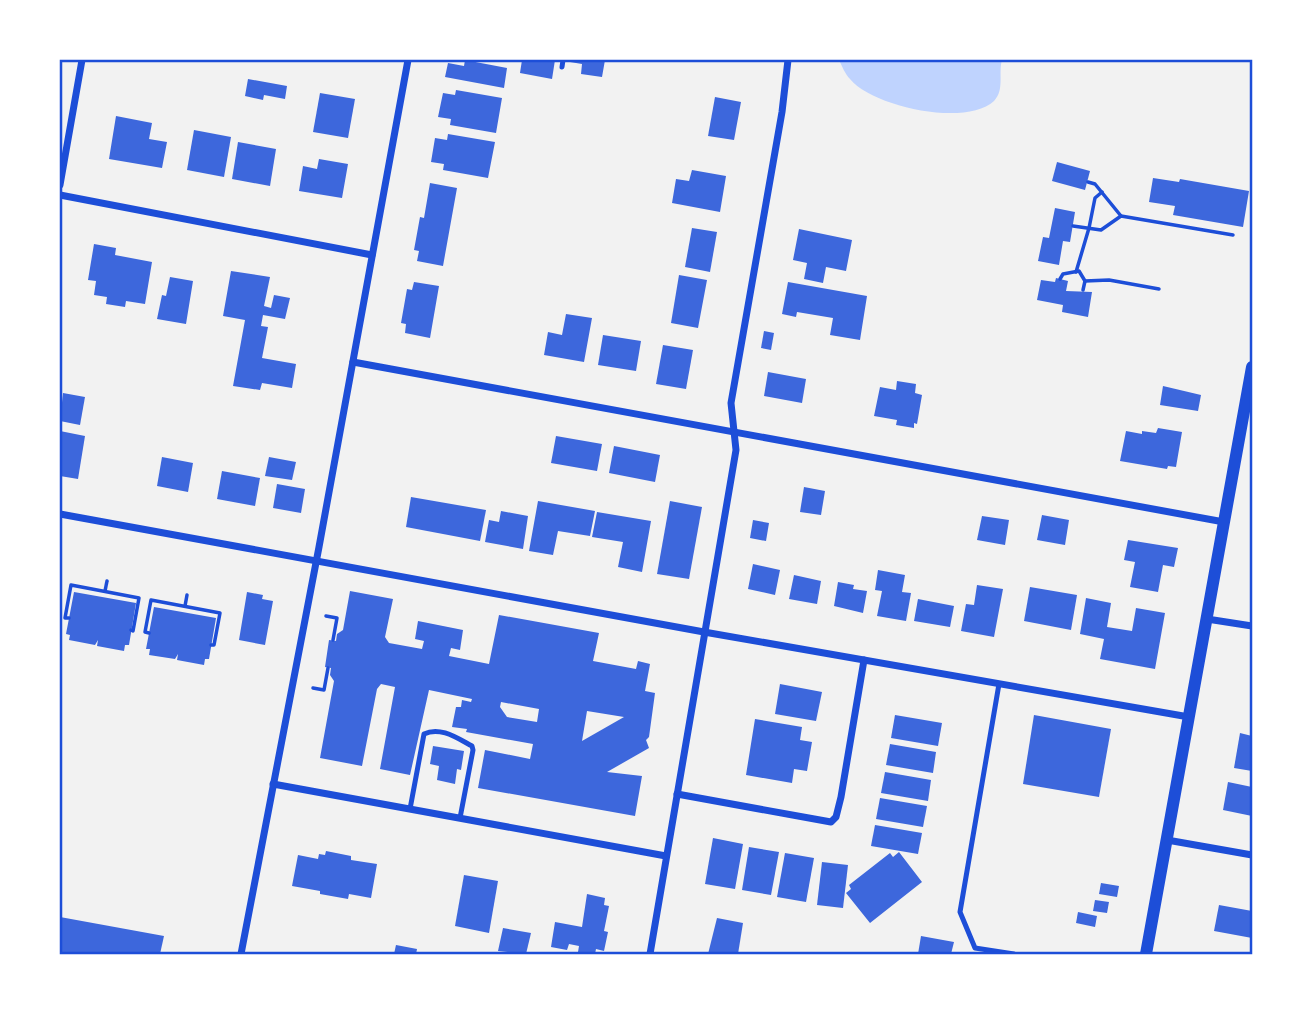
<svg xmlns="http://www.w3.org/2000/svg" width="1312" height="1014" viewBox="0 0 1312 1014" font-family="Mulish,sans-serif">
  <rect width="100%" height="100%" fill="#f2f2f2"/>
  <path fill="#bfd3fe" d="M839,60H1002C998,73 1005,90 994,101C966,127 873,107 850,79C845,74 842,66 839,60Z"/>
  <g fill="#3d67dc" fill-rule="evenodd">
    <polygon points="465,60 507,68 504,88 445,77 448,63 464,66"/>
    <polygon points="522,60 555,60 552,79 520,73"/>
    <polygon points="570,60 605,60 602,77 581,74 582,64 570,62"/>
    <polygon points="248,79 287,86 285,99 264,95 263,100 245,96"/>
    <polygon points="456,90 502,98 496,133 450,125 451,119 438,117 443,93 455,95"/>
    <polygon points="320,93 355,99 348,138 313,132"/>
    <polygon points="715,97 741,102 734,140 708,136"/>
    <polygon points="116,116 152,123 149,139 167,142 162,168 109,159"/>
    <polygon points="194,130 231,137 224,177 187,170"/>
    <polygon points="448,134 495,142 488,178 443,170 444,164 431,162 435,138 447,140"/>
    <polygon points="238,142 276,149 270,186 232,179"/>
    <polygon points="319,159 348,164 342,198 299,191 303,166 317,169"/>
    <polygon points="1057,162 1090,171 1085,190 1052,181"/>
    <polygon points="692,170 726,176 720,212 672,203 676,179 689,181"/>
    <polygon points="1153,178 1179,182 1180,179 1249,191 1243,227 1173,215 1175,206 1149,202"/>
    <polygon points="430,183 457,188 443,266 417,261 419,251 414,250 420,217 424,218"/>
    <polygon points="1055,208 1075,212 1070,242 1063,241 1059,265 1038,261 1043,237 1049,238"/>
    <polygon points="692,228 717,232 710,272 685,267"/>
    <polygon points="799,229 852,240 846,271 826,267 823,283 804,279 807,263 793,260"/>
    <polygon points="94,244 116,248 115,255 152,262 145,304 126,301 125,307 106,304 107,297 94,295 96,281 88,280"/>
    <polygon points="231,271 270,277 264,306 271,308 274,295 290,298 285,319 263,315 261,326 268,327 262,358 296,364 292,388 262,383 260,390 233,386 245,320 223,316"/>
    <polygon points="679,275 707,280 698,328 671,323"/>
    <polygon points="170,277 193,281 186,324 157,319 162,295 166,296"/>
    <polygon points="1056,278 1068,281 1066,291 1092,292 1088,317 1062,312 1063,305 1037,300 1041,280 1055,282"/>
    <polygon points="414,282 439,286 430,338 405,333 406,324 401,323 407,289 412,290"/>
    <polygon points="788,282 867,296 860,340 830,335 833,318 797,312 796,317 782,314"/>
    <polygon points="566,314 592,318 584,362 544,355 548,332 562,335"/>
    <polygon points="764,331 774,333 771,350 761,348"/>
    <polygon points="603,335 641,341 636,371 598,365"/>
    <polygon points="663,345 693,350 686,389 656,384"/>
    <polygon points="768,372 806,379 802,403 764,396"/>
    <polygon points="897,381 916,384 915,393 922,395 917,424 914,423 914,428 896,425 897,420 874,416 880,387 896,390"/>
    <polygon points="1163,386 1201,395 1198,411 1160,405"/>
    <polygon points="63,393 85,397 80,425 60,421"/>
    <polygon points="1158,428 1182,432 1176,467 1168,466 1167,469 1120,461 1126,431 1142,434 1142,431 1156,433"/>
    <polygon points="60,431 85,436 78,479 60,476"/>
    <polygon points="556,436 602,444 597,471 551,463"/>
    <polygon points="614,446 660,455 655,482 609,473"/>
    <polygon points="162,457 193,463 188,492 157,486"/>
    <polygon points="269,457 296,462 292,480 265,476"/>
    <polygon points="222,471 260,478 255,506 217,499"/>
    <polygon points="277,484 305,489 301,513 273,508"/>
    <polygon points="804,487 825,491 821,515 800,512"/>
    <polygon points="411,497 486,510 480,541 406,527"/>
    <polygon points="538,501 595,511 590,536 558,531 553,555 529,551"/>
    <polygon points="670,501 702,507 689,579 657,574"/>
    <polygon points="501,511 528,516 523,549 485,542 489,520 499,522"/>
    <polygon points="597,512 651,521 642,572 618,567 623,542 592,537"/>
    <polygon points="1042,515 1069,520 1065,545 1037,540"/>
    <polygon points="982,516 1009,520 1005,545 977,540"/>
    <polygon points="753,520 769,523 766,541 750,538"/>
    <polygon points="1128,540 1178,548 1174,567 1163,565 1158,592 1130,587 1135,562 1124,560"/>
    <polygon points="753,564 780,570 775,595 748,589"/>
    <polygon points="878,570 905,575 902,592 911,593 906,621 877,616 882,591 875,590"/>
    <polygon points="794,575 821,581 817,604 789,599"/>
    <polygon points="838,582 854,585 853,589 867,591 863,613 834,606"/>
    <polygon points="977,585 1003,589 994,637 961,631 966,604 974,605"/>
    <polygon points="1030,587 1077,595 1071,630 1024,621"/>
    <path d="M350,591L393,599L385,637L389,643L422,649L424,641L415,639L418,621L463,630L460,650L451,648L449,656L489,664L499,615L599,633L593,661L636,669L638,661L650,664L645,691L655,693L649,737L646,740L649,748L607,772L642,776L635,816L478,788L485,750L530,759L533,744L466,732L467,729L452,727L456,707H461L462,700L471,702L472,699L429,690L410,775L380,769L395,687L381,684L377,689L362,766L320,758L334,681L330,675L331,668L325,667L329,640L336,641L337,634L343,630ZM501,702L539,709L537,722L507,717L500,707ZM587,711L624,717L582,741Z"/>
    <polygon points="74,592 136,603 129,645 125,645 124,651 97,646 98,640 95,645 69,640 70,635 66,634"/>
    <polygon points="247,592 263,595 262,599 273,601 265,645 239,640"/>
    <polygon points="1086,598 1111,603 1107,627 1132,631 1136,608 1165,613 1155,669 1100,659 1104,639 1080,634"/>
    <polygon points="918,599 954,606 950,627 914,621"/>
    <polygon points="154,607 216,618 209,659 205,659 204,665 177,660 178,654 175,659 149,655 150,649 146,649"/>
    <polygon points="780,684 822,692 816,721 775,714"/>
    <polygon points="895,715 942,723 938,746 891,738"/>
    <polygon points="1034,715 1111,729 1099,797 1023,784"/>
    <polygon points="755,719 802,727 800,740 812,742 807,771 794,769 792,783 746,775"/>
    <polygon points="1240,733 1252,736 1252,771 1234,768"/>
    <polygon points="890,744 936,752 933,773 886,765"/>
    <polygon points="433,746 464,751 461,770 457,769 455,784 437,780 439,766 430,764"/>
    <polygon points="885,772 931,780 928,801 881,793"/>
    <polygon points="1228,782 1252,787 1252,816 1223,810"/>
    <polygon points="880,798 927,806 923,827 876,819"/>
    <polygon points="875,825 922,833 918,854 871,846"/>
    <polygon points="713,838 743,844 735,889 705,884"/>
    <polygon points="749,847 779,852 771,895 742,890"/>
    <polygon points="326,851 351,856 351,860 377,864 371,898 349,894 348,899 320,894 320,891 292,886 298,855 318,859 319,854 325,855"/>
    <polygon points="899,852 922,882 870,923 846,893 851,889 849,885 890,853 893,857"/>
    <polygon points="785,853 814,858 806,902 777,897"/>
    <polygon points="822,862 848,865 843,908 817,905"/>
    <polygon points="464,875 498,881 489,933 455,926"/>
    <polygon points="1101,883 1119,886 1117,897 1099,894"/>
    <polygon points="587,894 605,898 604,905 609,906 604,931 608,932 604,951 596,949 595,954 578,952 579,946 569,944 567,950 551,947 555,922 582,927"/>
    <polygon points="1095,900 1109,902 1107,913 1093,911"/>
    <polygon points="1219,905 1252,911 1252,938 1214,931"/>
    <polygon points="1078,912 1097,916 1095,927 1076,923"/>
    <polygon points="60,917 164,936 160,954 60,954"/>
    <polygon points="717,918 743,923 738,954 708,954"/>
    <polygon points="503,928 531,933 526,954 498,951"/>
    <polygon points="921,936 954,942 951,954 918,954"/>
    <polygon points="396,945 417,949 416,954 394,954"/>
  </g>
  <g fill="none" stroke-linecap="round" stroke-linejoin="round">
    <g stroke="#1d4ed8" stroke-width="3.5">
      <polyline points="1088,182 1095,184 1121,216"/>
      <polyline points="1073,226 1101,230 1121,216 1233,235"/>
      <polyline points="1076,272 1089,228 1095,198 1102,192"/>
      <polyline points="1060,279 1063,274 1079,271 1085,281 1083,290"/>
      <polyline points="1085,281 1109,280 1159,289"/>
      <polyline points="105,591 107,581"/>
      <polyline points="185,606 187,595"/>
      <polyline points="326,616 337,618 333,640"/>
      <polyline points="69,618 65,618 71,585 139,598 133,631 131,630"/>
      <polyline points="149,633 145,632 151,600 220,613 214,645 211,645"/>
      <polyline points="313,688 324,690 328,668"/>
    </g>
    <g stroke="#1d4ed8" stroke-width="5">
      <polyline points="562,67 563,60"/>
      <polyline points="999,684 960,912 975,948 1014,954"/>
      <path d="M410,809L424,734C440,726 457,738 472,746L473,750L460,818"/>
    </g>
    <g stroke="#1d4ed8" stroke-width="7">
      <polyline points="60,185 82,60"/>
      <polyline points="60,195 372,255"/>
      <polyline points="353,362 1224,522"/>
      <polyline points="60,514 704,632 1189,717"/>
      <polyline points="1207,619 1252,626"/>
      <polyline points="273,784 666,856"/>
      <polyline points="677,794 831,822 836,817 841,797 864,660"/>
      <polyline points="1167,840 1252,855"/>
      <polyline points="241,954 319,547 408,60"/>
      <polyline points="650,954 736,450 731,403 782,112 788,60"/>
    </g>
    <polyline stroke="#1d4ed8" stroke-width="12" points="1146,954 1252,367"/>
  </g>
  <rect width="1312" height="1014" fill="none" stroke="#ffffff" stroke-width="122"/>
  <rect x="61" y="61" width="1190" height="892" fill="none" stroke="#1d4ed8" stroke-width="2.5"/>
</svg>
